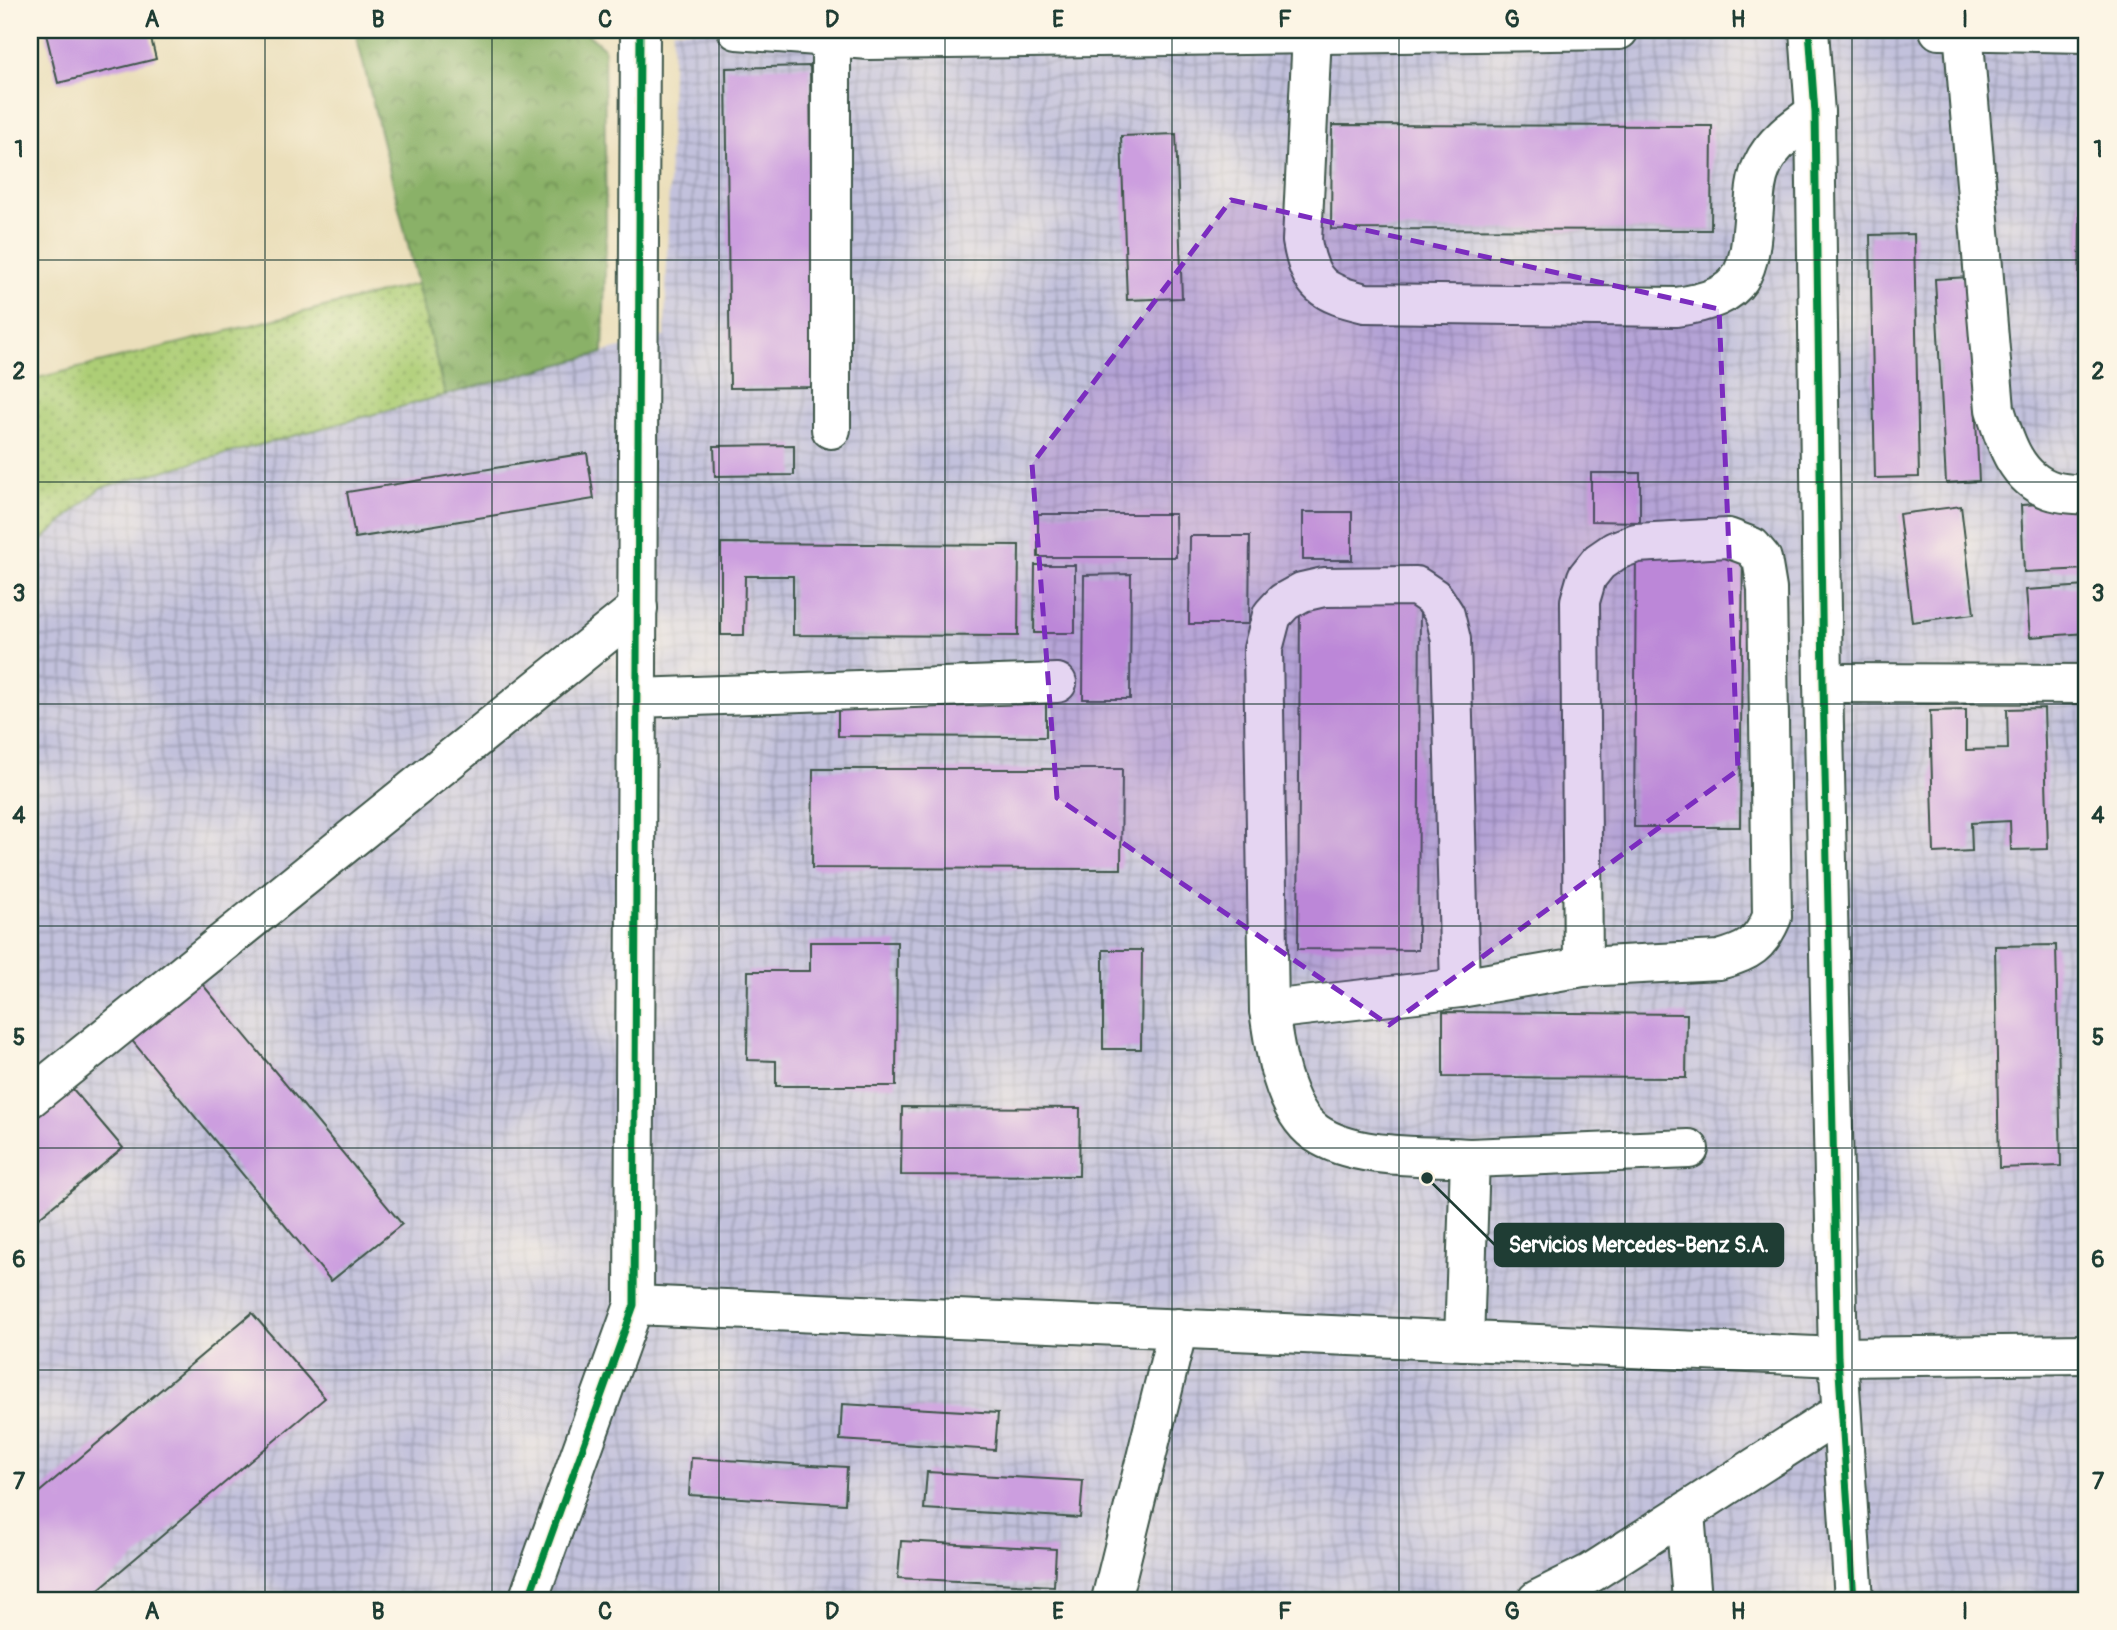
<svg xmlns="http://www.w3.org/2000/svg" width="2117" height="1630" viewBox="0 0 2117 1630" font-family="Pangolin,sans-serif">
  <defs>
    <pattern id="industrial-grid" width="8" height="8" patternUnits="userSpaceOnUse" patternTransform="scale(1.75)"><rect width="8" height="8" fill="#c2c1dc"/><path d="M0 4h8M4 0v8" fill="none" stroke="#9d9eb3"/></pattern>
    <pattern id="grass-dots" width="8" height="8" patternUnits="userSpaceOnUse" patternTransform="scale(1.75)"><rect width="8" height="8" fill="#adce76"/><path d="M2 2h.1M6 6h.1" fill="none" stroke="#8ca862" stroke-width="1.8" stroke-linecap="round"/></pattern>
    <pattern id="forest-crowns" width="20" height="18" patternUnits="userSpaceOnUse" patternTransform="scale(1.75)"><rect width="20" height="18" fill="#8ab167"/><path d="M2 6a3 3 0 1 1 6 0M12 15a3 3 0 1 1 6 0" fill="none" stroke="#709156"/></pattern>
  </defs>
  <rect width="100%" height="100%" fill="#fcf5e5"/>
  <filter id="ink" filterUnits="userSpaceOnUse"><feTurbulence type="fractalNoise" baseFrequency=".0143" numOctaves="2"/><feDisplacementMap in="SourceGraphic" scale="14" xChannelSelector="R" yChannelSelector="G"/><feConvolveMatrix kernelMatrix="1 2 1 2 8 2 1 2 1" color-interpolation-filters="sRGB"/></filter>
  <filter id="wash" filterUnits="userSpaceOnUse"><feTurbulence type="fractalNoise" baseFrequency=".00686" numOctaves="4" result="noise"/><feDisplacementMap in="SourceGraphic" scale="28" xChannelSelector="R" yChannelSelector="G"/><feGaussianBlur stdDeviation="1.57" result="paint"/><feColorMatrix in="noise" values="0 0 0 0 0 0 0 0 0 0 0 0 0 0 0 0 0 1.4 0 .05"/><feComposite in="paint" operator="in"/></filter>
  <g filter="url(#wash)">
    <rect width="100%" height="100%" fill="#ebdfbb"/>
    <polygon fill="url(#industrial-grid)" points="673,30 2087,30 2087,1600 30,1600 30,551 100,488 665,336"/>
    <polygon fill="url(#grass-dots)" stroke="#668655" stroke-width="2" points="417,284 445,395 100,488 30,551 30,380"/>
    <polygon fill="url(#forest-crowns)" stroke="#54774e" stroke-width="2" points="355,30 583,30 604,48 606,234 603,353 445,395"/>
    <g id="blocks">
      <g fill="#cc9edf">
        <polygon points="45,30 149,30 156,59 58,83"/>
        <polygon points="810,66 813,387 730,388 726,68"/>
        <polygon points="2081,124 2087,124 2087,305 2079,305"/>
        <polygon points="1332,125 1712,126 1711,230 1331,229"/>
        <polygon points="1176,134 1182,298 1127,300 1121,136"/>
        <polygon points="1914,234 1919,477 1875,478 1870,235"/>
        <polygon points="1969,277 1979,481 1946,483 1935,279"/>
        <polygon points="794,445 794,475 715,476 714,446"/>
        <polygon points="587,453 594,499 355,538 347,492"/>
        <polygon points="1591,473 1640,473 1640,522 1591,521"/>
        <polygon points="2087,502 2087,569 2024,572 2021,505"/>
        <polygon points="1961,506 1974,614 1912,622 1899,514"/>
        <rect x="1303" y="512" width="49" height="48"/>
        <polygon points="1038,514 1175,514 1176,557 1038,557"/>
        <polygon points="1190,536 1250,536 1249,624 1189,624"/>
        <polygon points="721,543 1019,545 1018,636 793,635 793,576 745,576 744,635 721,635"/>
        <polygon points="1636,549 1743,550 1740,827 1634,827"/>
        <polygon points="1035,565 1075,565 1075,633 1034,633"/>
        <polygon points="1131,574 1130,699 1083,699 1084,575"/>
        <polygon points="2087,586 2087,633 2030,637 2026,590"/>
        <polygon points="1300,598 1420,598 1418,950 1298,949"/>
        <polygon points="838,700 1046,701 1046,737 838,736"/>
        <polygon points="2044,708 2048,849 2011,850 2010,821 1971,823 1972,851 1934,853 1930,711 1966,710 1966,750 2008,749 2007,709"/>
        <polygon points="813,769 1122,769 1121,869 812,868"/>
        <polygon points="810,942 897,942 896,1086 776,1086 776,1061 747,1060 748,971 810,971"/>
        <polygon points="2056,945 2061,1166 1999,1168 1995,946"/>
        <polygon points="1103,950 1142,950 1141,1049 1103,1049"/>
        <polygon points="198,979 402,1224 331,1281 129,1037"/>
        <polygon points="1443,1012 1687,1014 1686,1078 1443,1077"/>
        <polygon points="72,1088 123,1148 30,1225 30,1123"/>
        <polygon points="902,1107 1080,1108 1079,1176 901,1175"/>
        <polygon points="252,1313 325,1398 86,1600 30,1600 30,1500"/>
        <polygon points="842,1404 998,1413 995,1450 840,1440"/>
        <polygon points="691,1458 847,1467 845,1504 689,1495"/>
        <polygon points="927,1472 1083,1481 1080,1518 924,1509"/>
        <polygon points="901,1541 1056,1549 1054,1586 898,1578"/>
      </g>
    </g>
  </g>
  <g filter="url(#ink)">
    <use href="#blocks" fill-opacity="0" stroke="#3e5548" stroke-width="2"/>
    <g fill="none" stroke-linecap="round" stroke-linejoin="round">
      <g stroke="#3e5548" stroke-width="42">
        <g id="minor">
          <polyline points="737,30 869,40 1619,30"/>
          <polyline points="1809,30 1815,113 1823,683 1838,1357 1854,1600"/>
          <polyline points="1939,30 2087,33"/>
          <path d="M1963,30L1995,409C2005,442 2017,481 2054,491C2064,494 2077,494 2087,495"/>
          <path d="M1312,34L1302,241C1310,286 1323,293 1365,303L1676,307C1748,297 1749,272 1754,208C1755,193 1756,179 1762,166C1772,143 1795,127 1815,113"/>
          <polyline points="831,38 831,429"/>
          <polyline points="1823,683 2087,684"/>
          <polyline points="637,698 1057,683"/>
          <path d="M1460,988L1451,640L1445,615L1434,598L1416,586L1324,587L1302,592L1284,602L1272,615L1263,649L1269,1010C1274,1047 1283,1110 1316,1133C1355,1160 1424,1155 1470,1158"/>
          <path d="M1269,1010L1460,988L1583,967L1719,960C1749,952 1760,945 1772,917L1767,589L1762,559L1752,547L1728,538L1636,543L1615,551L1599,562L1587,577L1580,601L1583,967"/>
          <polyline points="30,1098 638,608"/>
          <polyline points="634,1305 1838,1357 2087,1354"/>
          <polyline points="1464,1341 1470,1158 1689,1149"/>
          <polyline points="1685,1513 1692,1600"/>
          <polyline points="528,1600 634,1305 640,30"/>
          <polyline points="1111,1600 1178,1328"/>
          <polyline points="1537,1600 1591,1573 1841,1412"/>
        </g>
      </g>
      <use href="#minor" stroke="#fff" stroke-width="38"/>
      <g stroke="#fcf5e5" stroke-width="11">
        <g id="cycleway">
          <polyline points="1809,30 1815,113 1823,683 1838,1357 1854,1600"/>
          <polyline points="528,1600 634,1305 640,30"/>
        </g>
      </g>
      <use href="#cycleway" stroke="#00873e" stroke-width="7"/>
    </g>
  </g>
  <path fill="#7b2cbf" fill-opacity="0.2" stroke="#7b2cbf" stroke-width="5" stroke-dasharray="14 9" stroke-linejoin="round" d="M1231,200L1719,309L1738,770L1389,1025L1057,798L1032,464Z"/>
  <path fill="none" stroke="#1f3d34" stroke-width="2" stroke-opacity="0.55" d="M265,30V1600M492,30V1600M719,30V1600M945,30V1600M1172,30V1600M1399,30V1600M1625,30V1600M1852,30V1600M30,260H2087M30,482H2087M30,704H2087M30,926H2087M30,1148H2087M30,1370H2087"/>
  <path fill="none" stroke="#1f3d34" stroke-width="2.5" d="M1427 1178L1495 1245"/>
  <circle fill="#1f3d34" stroke="#fcf5e5" stroke-width="2.5" cx="1427" cy="1178" r="7"/>
  <rect fill="#1f3d34" stroke="#1f3d34" stroke-width="2.5" x="1495" y="1224" width="288" height="42" rx="7"/>
  <g font-size="21" text-anchor="middle" font-weight="bold" fill="#fff">
    <text x="1639" y="1252">Servicios Mercedes-Benz S.A.</text>
  </g>
  <rect width="2117" height="1630" fill="none" stroke="#fcf5e5" stroke-width="77"/>
  <rect x="38" y="38" width="2040" height="1554" fill="none" stroke="#1f3d34" stroke-width="2.5"/>
  <g font-size="23" text-anchor="middle" font-weight="bold" fill="#1f3d34">
    <text x="152" y="27">A</text>
    <text x="378" y="27">B</text>
    <text x="605" y="27">C</text>
    <text x="832" y="27">D</text>
    <text x="1058" y="27">E</text>
    <text x="1285" y="27">F</text>
    <text x="1512" y="27">G</text>
    <text x="1738" y="27">H</text>
    <text x="1965" y="27">I</text>
    <text x="19" y="157">1</text>
    <text x="2098" y="157">1</text>
    <text x="19" y="379">2</text>
    <text x="2098" y="379">2</text>
    <text x="19" y="601">3</text>
    <text x="2098" y="601">3</text>
    <text x="19" y="823">4</text>
    <text x="2098" y="823">4</text>
    <text x="19" y="1045">5</text>
    <text x="2098" y="1045">5</text>
    <text x="19" y="1267">6</text>
    <text x="2098" y="1267">6</text>
    <text x="19" y="1489">7</text>
    <text x="2098" y="1489">7</text>
    <text x="152" y="1619">A</text>
    <text x="378" y="1619">B</text>
    <text x="605" y="1619">C</text>
    <text x="832" y="1619">D</text>
    <text x="1058" y="1619">E</text>
    <text x="1285" y="1619">F</text>
    <text x="1512" y="1619">G</text>
    <text x="1738" y="1619">H</text>
    <text x="1965" y="1619">I</text>
  </g>
</svg>
